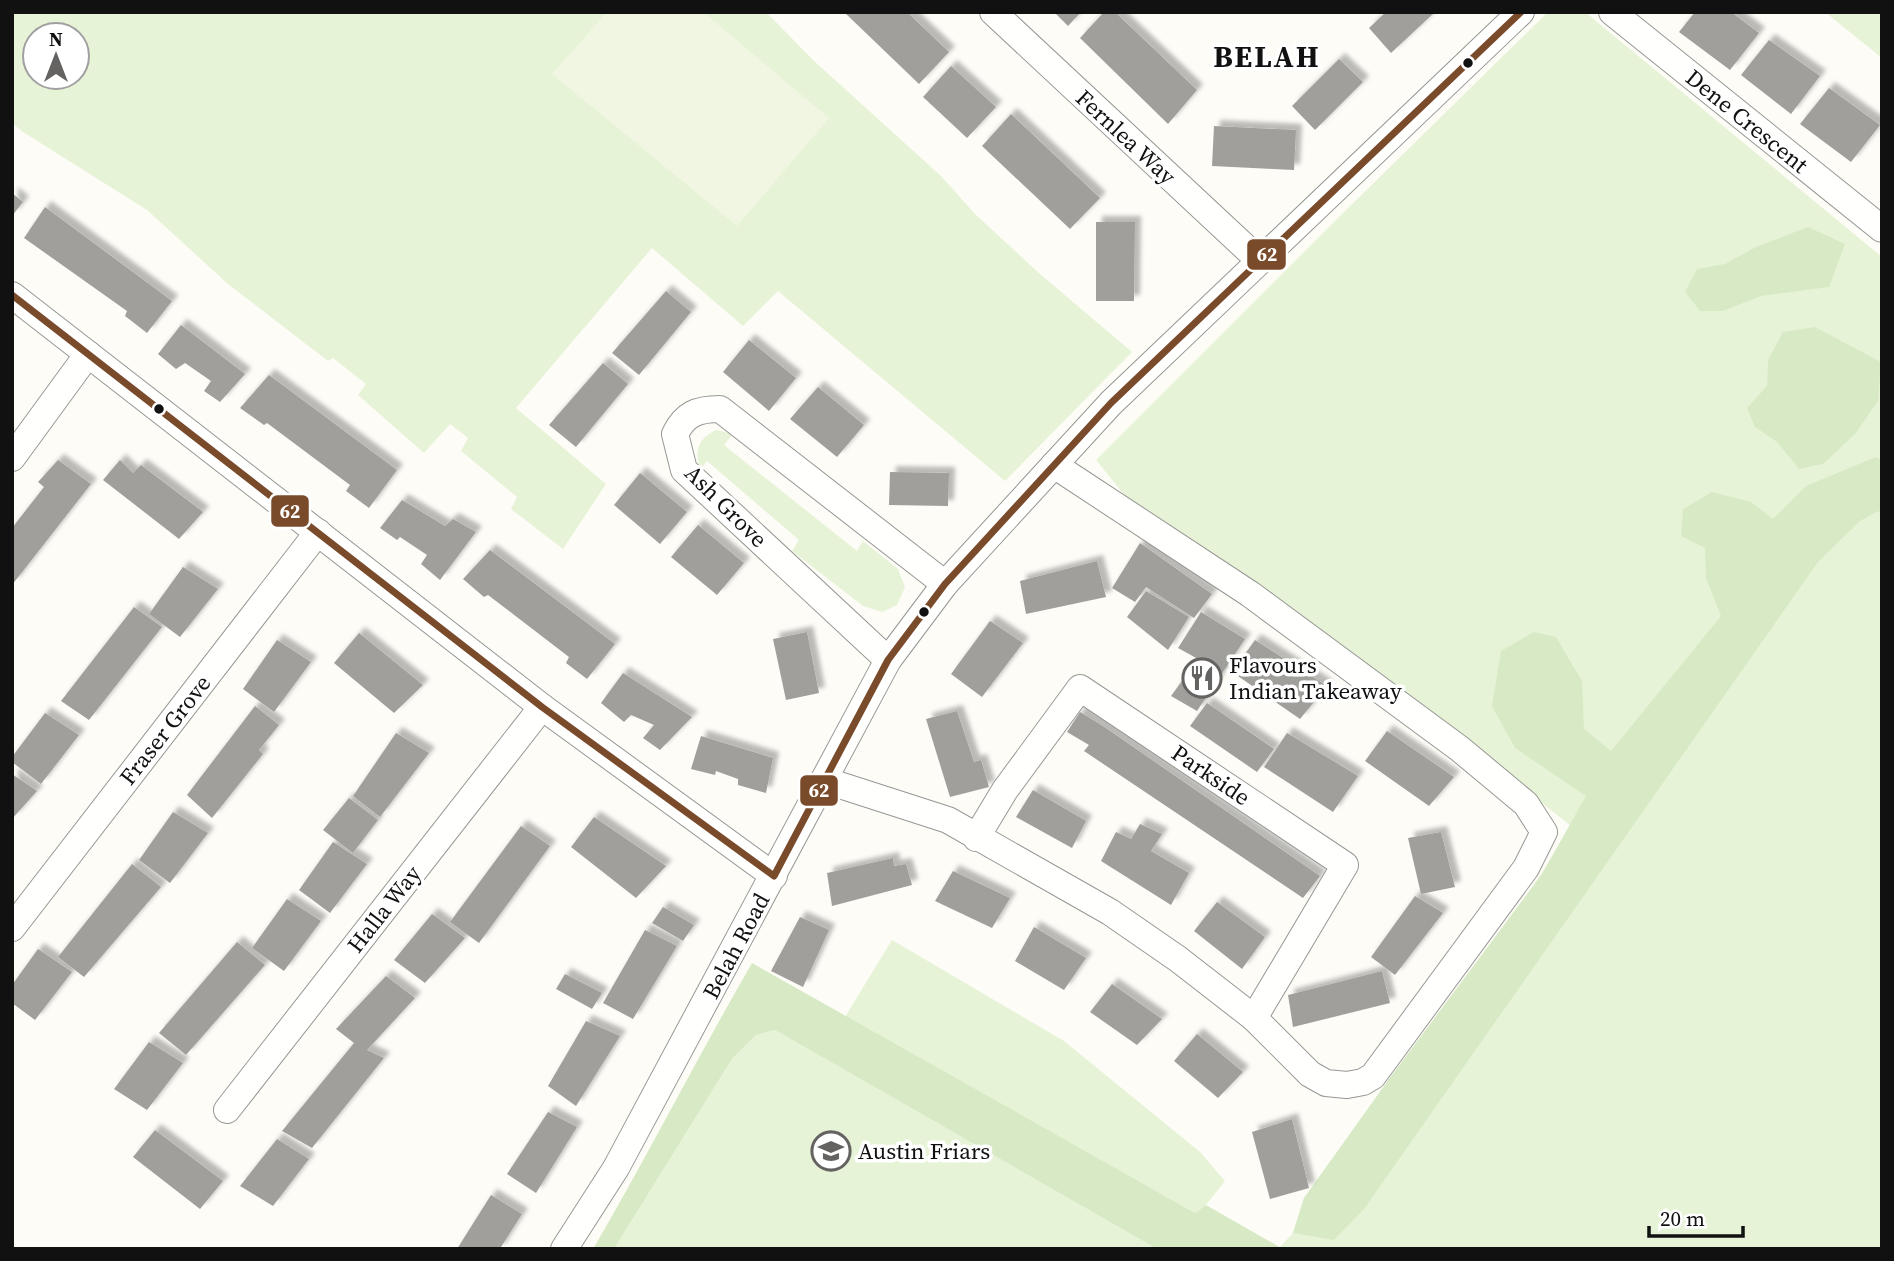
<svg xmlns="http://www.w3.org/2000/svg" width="1894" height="1261" viewBox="0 0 1894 1261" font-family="'Source Serif 4',serif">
  <defs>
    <filter id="shadow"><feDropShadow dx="6" dy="-6" stdDeviation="2" flood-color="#0004"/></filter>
  </defs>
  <rect width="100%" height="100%" fill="#fdfcf7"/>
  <g fill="#e7f3d7" fill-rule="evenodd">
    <path d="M12,12H766L813,60L941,176L975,214L1040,274L1132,352L1005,481L778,291L743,326L652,248L516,408L606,484L563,549L511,509L517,497L461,451L468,438L450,424L424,453L358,395L366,384L333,358L328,361L228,284L147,210L23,132L12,123ZM35,35H77V77H35Z"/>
    <polygon points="1548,12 1585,12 1882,257 1882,1249 1283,1249 1280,1247 1293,1233 1304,1198 1533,887 1571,826 1391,684 1126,497 1096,460 1339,217"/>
    <polygon points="1825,12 1882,12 1882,58"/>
    <path d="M716,430L733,434L724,445L857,551L863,541L898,569L905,587L897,605L882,612L863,606L792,551L799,540L707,461L700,469C694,450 698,439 716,430Z"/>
    <polygon points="892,940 1064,1041 1200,1152 1225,1181 1206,1205 1195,1213 845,1017"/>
    <polygon points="775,1030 1157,1249 614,1249 732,1059 756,1035"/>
  </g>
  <g fill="#d8eac5">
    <polygon points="1808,227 1845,244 1829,287 1761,296 1723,311 1700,311 1685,292 1697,269 1725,264 1756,247"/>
    <polygon points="1815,327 1881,362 1878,401 1855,434 1823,464 1799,469 1777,442 1755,427 1747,408 1767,386 1768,360 1783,332"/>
    <polygon points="1876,457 1882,461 1882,514 1878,511 1860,521 1818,562 1364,1209 1334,1240 1293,1233 1304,1198 1389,1079 1542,874 1586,796 1515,748 1492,706 1501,651 1534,632 1556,637 1582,681 1584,729 1611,751 1721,616 1706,578 1705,548 1681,536 1683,509 1712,492 1751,502 1773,519 1806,486"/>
    <path d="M752,963L1195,1213L1206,1205L1283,1249H1157L775,1030L756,1035L732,1059L614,1249H593C648,1155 697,1058 752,963Z"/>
  </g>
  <polygon fill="#f0f6e1" points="607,12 703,12 829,118 737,226 552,74"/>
  <g fill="#a19f9c" filter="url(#shadow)">
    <polygon points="844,12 907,12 949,52 919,84"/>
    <polygon points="1054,12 1081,12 1068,26"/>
    <polygon points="1104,12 1115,12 1197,90 1168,124 1080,38"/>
    <polygon points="1386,12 1435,12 1391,53 1369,28"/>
    <polygon points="1695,12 1731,12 1759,33 1730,70 1679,32"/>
    <polygon points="1769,40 1820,76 1791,114 1741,75"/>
    <polygon points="1339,59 1363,82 1315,130 1292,106"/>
    <polygon points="951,66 996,107 967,138 923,97"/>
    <polygon points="1829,88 1880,125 1851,162 1800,124"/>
    <polygon points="1011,114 1100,198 1070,229 982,146"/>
    <polygon points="1214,126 1296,130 1294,170 1212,166"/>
    <polygon points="12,193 23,202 12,216"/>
    <polygon points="45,207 172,301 147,333 125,316 127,311 24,238"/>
    <polygon points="1096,222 1135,222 1134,301 1096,301"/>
    <polygon points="666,291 691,312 639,375 612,353"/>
    <polygon points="181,325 245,374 220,402 204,391 211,381 185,363 176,369 158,354"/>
    <polygon points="749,340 796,378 769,411 723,372"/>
    <polygon points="603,363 628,384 576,447 549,425"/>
    <polygon points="269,375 397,470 369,508 346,491 350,485 267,423 264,425 240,408"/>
    <polygon points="818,387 864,425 837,457 790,419"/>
    <polygon points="58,460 91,484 12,585 12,528 44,487 38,482"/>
    <polygon points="120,460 133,473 141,465 203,512 179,539 103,480"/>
    <polygon points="890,472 949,473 948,506 889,505"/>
    <polygon points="640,473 687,512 660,544 614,505"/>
    <polygon points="402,500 445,526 453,519 476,532 440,580 421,564 427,555 400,537 397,540 380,528"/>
    <polygon points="698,525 744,563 717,595 671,557"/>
    <polygon points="1140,543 1212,594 1194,618 1146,587 1135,602 1112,588"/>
    <polygon points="490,550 615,644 587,679 566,663 569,657 488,595 484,597 463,579"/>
    <polygon points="1097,561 1106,597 1026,614 1020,581"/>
    <polygon points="183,567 218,589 180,637 149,614"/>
    <polygon points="1146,591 1189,617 1168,650 1127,617"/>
    <polygon points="134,607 162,627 89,720 61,701"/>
    <polygon points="1201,612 1245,639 1197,711 1171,696 1198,659 1178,648"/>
    <polygon points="990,621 1023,643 982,697 951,674"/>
    <polygon points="807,632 819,693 786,700 773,639"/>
    <polygon points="359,633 423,685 394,713 334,663"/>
    <polygon points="277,640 311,662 274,712 243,689"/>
    <polygon points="1255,640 1327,686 1300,719 1232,672"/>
    <polygon points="623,673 692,717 660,750 643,738 654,725 631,715 624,722 601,703"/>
    <polygon points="1207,703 1274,749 1257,772 1190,726"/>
    <polygon points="255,706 279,725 259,750 263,754 212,818 187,795"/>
    <polygon points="957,711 974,762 981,760 989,787 950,797 926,719"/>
    <polygon points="1080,712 1103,726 1320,876 1303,898 1084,751 1089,745 1067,732"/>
    <polygon points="45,713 79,735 41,784 12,762 12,757"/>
    <polygon points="1387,731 1454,777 1429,806 1365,761"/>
    <polygon points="396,733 429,753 380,817 353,796"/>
    <polygon points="1287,733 1358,776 1333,812 1264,767"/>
    <polygon points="701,736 773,758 766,793 738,785 738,779 716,771 715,775 691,769"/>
    <polygon points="12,774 37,791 12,819"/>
    <polygon points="1033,790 1086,821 1072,848 1016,817"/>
    <polygon points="349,798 378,820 353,853 323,830"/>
    <polygon points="173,812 208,833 170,883 139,860"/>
    <polygon points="594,817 666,866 636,898 571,847"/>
    <polygon points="1140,824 1162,834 1151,851 1189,873 1171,905 1101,861 1116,832 1131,839"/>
    <polygon points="521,826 550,846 479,943 450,922"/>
    <polygon points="1441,832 1455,887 1421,894 1408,838"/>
    <polygon points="333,842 367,864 330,913 299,890"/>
    <polygon points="893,858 894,866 906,864 912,885 832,906 827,873"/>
    <polygon points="132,864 161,887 84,977 58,957"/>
    <polygon points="953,871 1010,898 992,928 935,901"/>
    <polygon points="1415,896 1443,913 1395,975 1371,957"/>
    <polygon points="287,899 321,921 284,971 252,948"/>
    <polygon points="1217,902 1265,937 1242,969 1194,931"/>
    <polygon points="663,907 694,925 683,941 652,923"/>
    <polygon points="432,914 465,938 425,983 394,960"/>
    <polygon points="800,917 829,930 803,987 771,971"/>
    <polygon points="1034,927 1086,958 1064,990 1015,961"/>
    <polygon points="645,930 677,946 633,1019 603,1003"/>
    <polygon points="237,942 265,965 186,1055 159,1033"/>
    <polygon points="38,949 72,972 35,1020 12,1003 12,985"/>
    <polygon points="1382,971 1390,1003 1293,1027 1288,995"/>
    <polygon points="565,974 602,993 592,1009 556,989"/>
    <polygon points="386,976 415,998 367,1050 384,1058 312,1148 282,1131 354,1043 336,1029"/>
    <polygon points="1112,984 1162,1019 1137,1045 1090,1012"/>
    <polygon points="586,1021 620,1036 576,1106 548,1086"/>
    <polygon points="1197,1034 1243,1072 1218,1098 1174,1061"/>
    <polygon points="149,1042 183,1063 147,1110 114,1089"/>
    <polygon points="548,1112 577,1127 536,1193 507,1174"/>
    <polygon points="1292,1119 1309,1188 1270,1199 1252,1132"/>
    <polygon points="155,1130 223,1181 200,1209 133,1157"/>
    <polygon points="277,1139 309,1159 273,1206 240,1186"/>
    <polygon points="491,1195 522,1214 501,1247 500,1249 457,1249"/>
  </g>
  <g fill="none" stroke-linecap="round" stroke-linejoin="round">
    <g stroke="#979795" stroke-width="28">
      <g id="minor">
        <polyline points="993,12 1260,261"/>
        <polyline points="1612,12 1882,229"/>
        <polyline points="12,295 542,707 774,876"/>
        <polyline points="12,458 88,354"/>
        <path d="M888,660L684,470L675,434C685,414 697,409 720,409L945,584"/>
        <polyline points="824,780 948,820 1110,912 1178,959 1254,1018 1310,1074 1326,1083 1347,1085 1363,1082 1373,1076 1526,868 1544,832 1526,804 1460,749 1250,594 1054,465"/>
        <polyline points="976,838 1005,790 1080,688 1345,865 1254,1018"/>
        <polyline points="12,928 318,532"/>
        <polyline points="227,1110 542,707"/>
        <polyline points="564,1249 616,1168 888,660 945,584 1111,403 1521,12"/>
      </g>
    </g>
    <use href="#minor" stroke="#fffffe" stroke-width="26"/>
    <g stroke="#fff" stroke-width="12">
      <polyline id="bus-1" points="12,295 542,707 774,876 888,660 945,584 1111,403 1521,12"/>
    </g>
    <use href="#bus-1" stroke="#7a4b2a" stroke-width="7"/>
  </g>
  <defs>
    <g id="restaurant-ring" transform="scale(2.0125)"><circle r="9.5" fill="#fff" stroke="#646362" stroke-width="1.5"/><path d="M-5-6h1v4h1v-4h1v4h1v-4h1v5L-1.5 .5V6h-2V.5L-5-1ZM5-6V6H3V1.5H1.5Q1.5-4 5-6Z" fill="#646362"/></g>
    <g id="school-ring" transform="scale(2.0125)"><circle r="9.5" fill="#fff" stroke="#646362" stroke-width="1.5"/><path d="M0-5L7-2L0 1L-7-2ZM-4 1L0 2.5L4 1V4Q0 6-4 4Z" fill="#646362"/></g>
  </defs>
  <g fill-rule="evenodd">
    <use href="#restaurant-ring" x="1202" y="678"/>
    <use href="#school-ring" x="831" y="1151"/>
  </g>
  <g fill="#111" stroke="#fff" stroke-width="2.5">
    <circle cx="1468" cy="63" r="6"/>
    <circle cx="159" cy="409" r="6"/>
    <circle cx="924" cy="612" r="6"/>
  </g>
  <g text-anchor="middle" stroke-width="7" stroke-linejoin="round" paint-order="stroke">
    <g font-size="23" fill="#111" stroke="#fff">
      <text transform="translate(1747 121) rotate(39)" y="8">Dene Crescent</text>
      <text transform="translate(1126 137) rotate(43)" y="8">Fernlea Way</text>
      <text transform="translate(726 506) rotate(45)" y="8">Ash Grove</text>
      <text transform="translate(165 730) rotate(-52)" y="8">Fraser Grove</text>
      <text transform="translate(1211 775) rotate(34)" y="8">Parkside</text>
      <text transform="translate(384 909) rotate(-52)" y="8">Halla Way</text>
      <text transform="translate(736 946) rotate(-62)" y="8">Belah Road</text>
    </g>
    <g font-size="23" fill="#111" stroke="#fff" text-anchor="start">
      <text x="1229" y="673">Flavours<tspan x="1229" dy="26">Indian Takeaway</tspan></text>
      <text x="858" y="1159">Austin Friars</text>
    </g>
    <g font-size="30" font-weight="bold" letter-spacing="2" fill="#111" stroke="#fff">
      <text x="1267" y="67">BELAH</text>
    </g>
  </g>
  <g stroke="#fff" stroke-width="2.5">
    <rect x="1246" y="238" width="41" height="33" rx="7" fill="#7a4b2a"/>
    <rect x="270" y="494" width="40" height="34" rx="7" fill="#7a4b2a"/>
    <rect x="799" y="774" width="40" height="33" rx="7" fill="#7a4b2a"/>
  </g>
  <g font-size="19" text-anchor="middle" font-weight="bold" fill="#fff">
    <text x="1267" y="261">62</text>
    <text x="290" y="518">62</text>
    <text x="819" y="797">62</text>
  </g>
  <rect width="1894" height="1261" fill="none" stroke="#111111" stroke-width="28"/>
  <g transform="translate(56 56)"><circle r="33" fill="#ffffff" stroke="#a0a0a0" stroke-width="2"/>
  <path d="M0-5L12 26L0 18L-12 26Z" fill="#646362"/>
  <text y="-10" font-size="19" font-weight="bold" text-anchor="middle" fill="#111111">N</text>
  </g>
  <path d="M1649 1226v10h94v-10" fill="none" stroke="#111111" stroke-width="3.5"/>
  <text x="1660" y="1226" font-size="21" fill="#111111" stroke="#ffffff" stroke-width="5" paint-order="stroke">20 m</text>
</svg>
